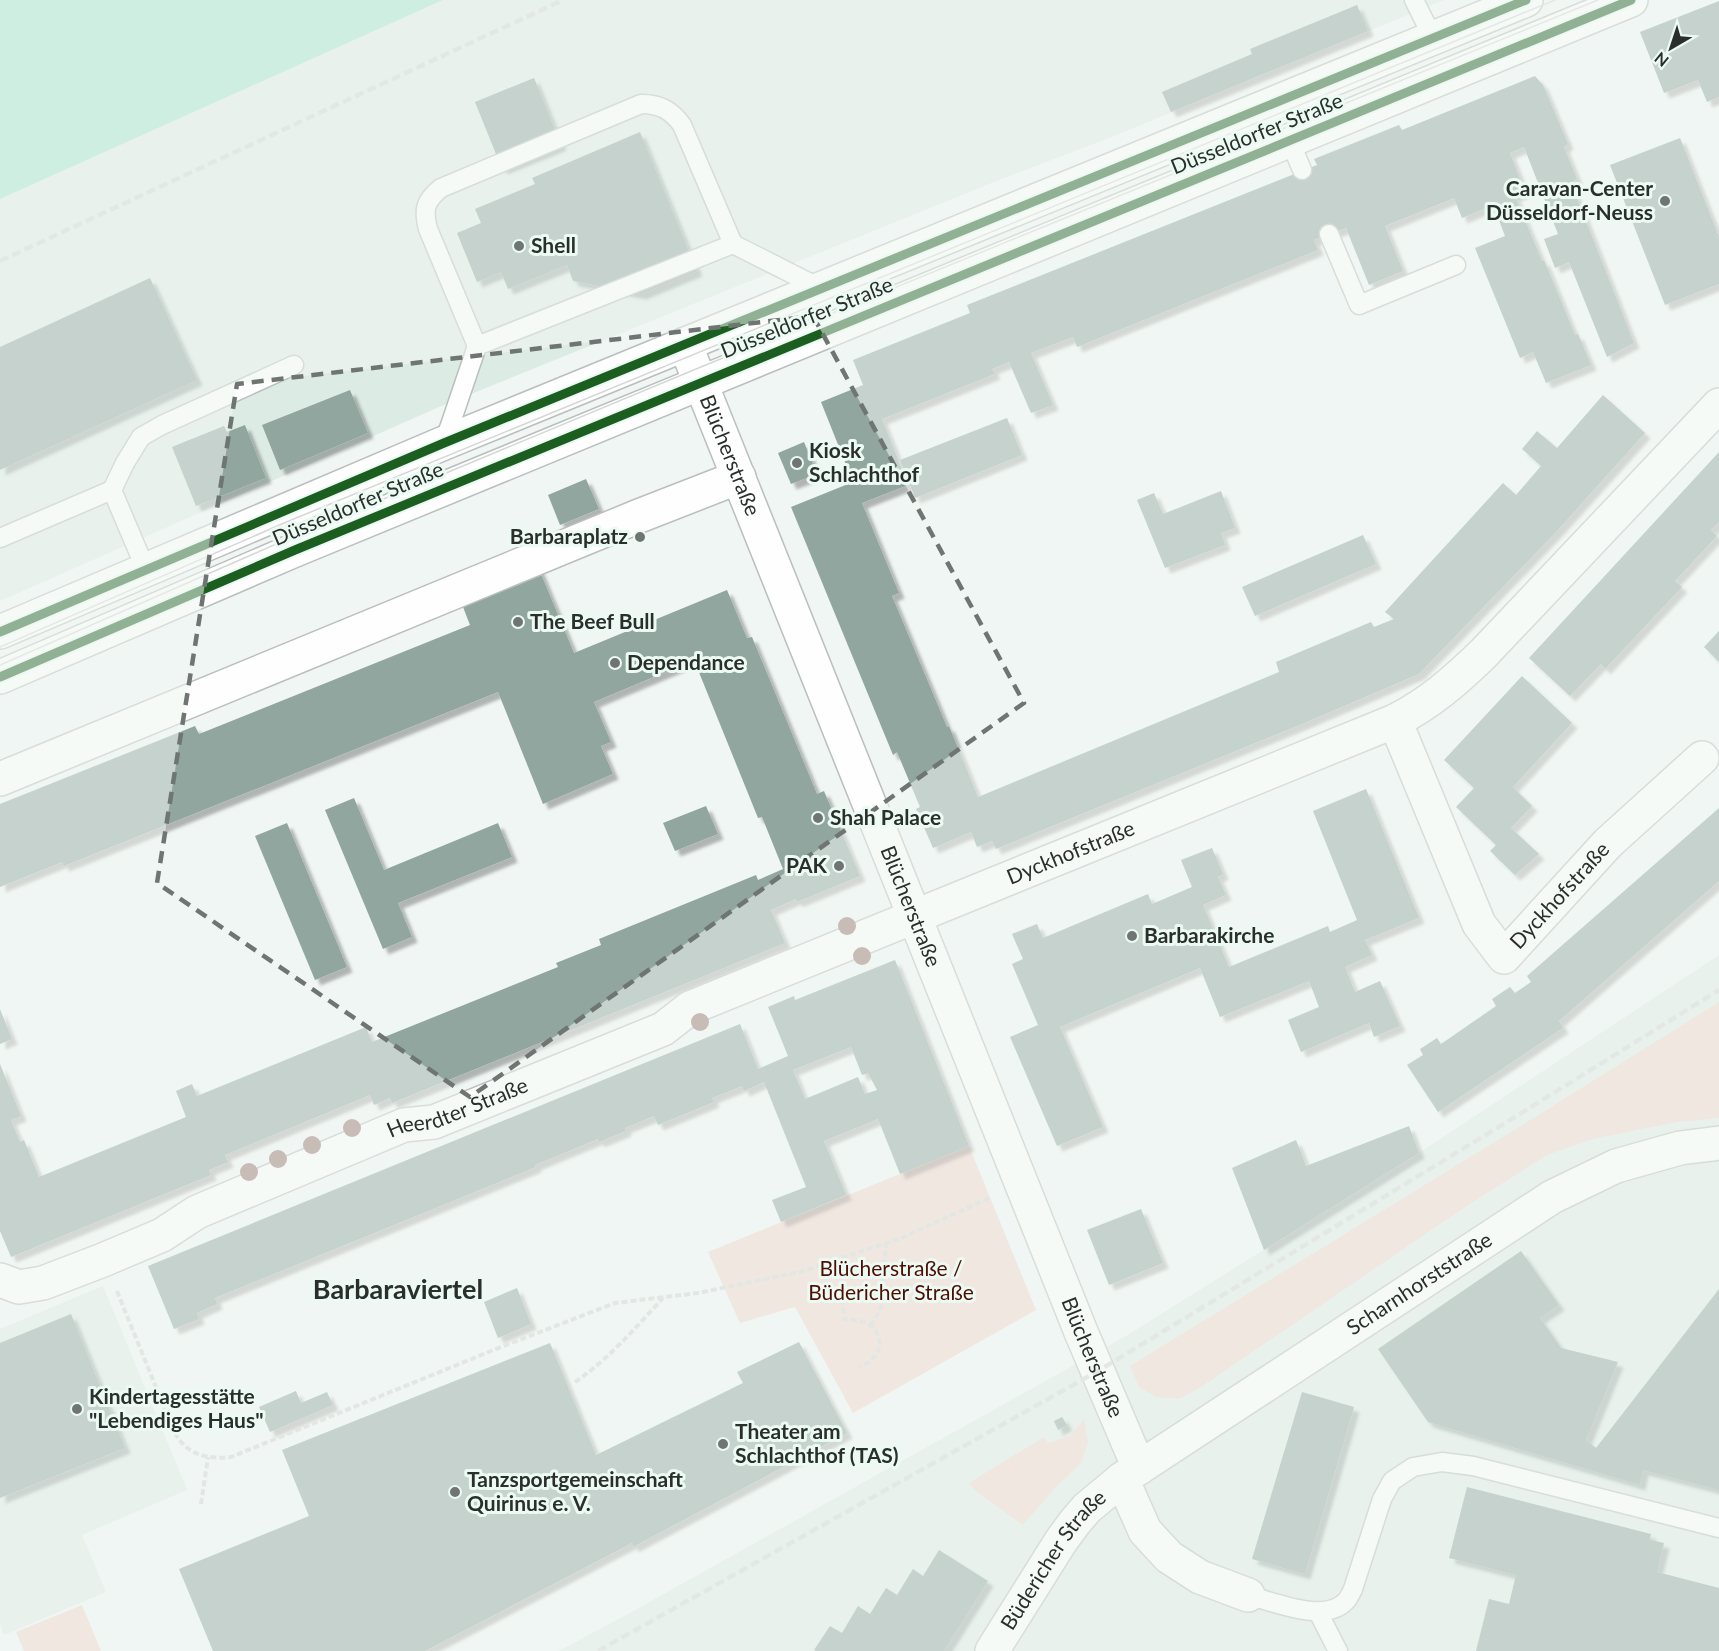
<svg xmlns="http://www.w3.org/2000/svg" width="1719" height="1651" viewBox="0 0 1719 1651" font-family="Lato,sans-serif">
  <defs>
    <filter id="shadow"><feDropShadow dx="5.5" dy="5.5" stdDeviation="1.5" flood-color="#0004"/></filter>
  </defs>
  <rect width="100%" height="100%" fill="#f0f6f3"/>
  <g fill="#ddebe5">
    <polygon points="443,0 1444,0 1109,138 999,180 439,407 0,601 0,199"/>
    <polygon points="1719,955 1719,1651 559,1651 628,1614 1126,1336 1419,1153"/>
    <polygon points="103,1286 187,1490 82,1535 106,1592 4,1635 0,1624 0,1329"/>
  </g>
  <g fill="#f1d4cc">
    <polygon points="1719,1002 1719,1118 1677,1122 1593,1139 1547,1155 1465,1207 1198,1389 1179,1399 1156,1397 1139,1387 1130,1366 1511,1132"/>
    <polygon points="969,1146 1036,1310 853,1413 795,1307 740,1323 708,1252"/>
    <polygon points="1084,1419 1088,1442 1081,1463 1055,1488 1023,1525 973,1489 969,1483 1044,1437 1048,1443 1070,1436"/>
    <polygon points="82,1605 101,1651 24,1651 16,1632"/>
  </g>
  <polygon fill="#a6e4cf" points="0,0 443,0 0,199"/>
  <g fill="#91a69f" fill-rule="evenodd" filter="url(#shadow)">
    <polygon points="1719,1 1719,97 1707,102 1698,80 1664,93 1640,32"/>
    <polygon points="1357,5 1368,31 1171,112 1162,92 1252,54 1250,49"/>
    <polygon points="1535,76 1543,85 1568,144 1564,147 1577,179 1571,183 1634,343 1607,357 1569,262 1555,268 1544,239 1558,234 1524,147 1510,153 1525,192 1515,196 1542,261 1544,260 1575,335 1578,334 1591,365 1546,383 1533,352 1520,358 1475,248 1505,236 1493,205 1462,218 1454,198 1385,226 1403,271 1369,285 1346,228 1314,240 1318,250 1077,347 1073,337 1031,353 1053,405 1031,413 1009,362 992,369 995,374 882,419 908,485 862,503 899,593 892,596 947,727 949,726 978,797 1279,672 1276,662 1371,622 1374,627 1394,619 1385,612 1503,483 1516,495 1541,466 1522,449 1537,431 1557,448 1603,395 1645,433 1557,531 1419,674 1302,724 996,849 992,841 977,847 971,832 933,848 916,809 920,807 897,752 893,755 791,507 853,482 821,402 863,385 853,360 970,313 967,305 1317,165 1314,159 1399,125 1402,130"/>
    <polygon points="534,78 561,145 502,169 475,102"/>
    <polygon points="640,132 697,271 641,294 573,281 567,265 508,289 501,272 477,282 457,233 481,223 475,209 535,184 532,178"/>
    <polygon points="1680,138 1719,237 1719,284 1665,305 1610,165"/>
    <polygon points="150,278 197,380 0,470 0,347"/>
    <polygon points="350,390 368,433 280,470 262,425"/>
    <polygon points="1007,418 1022,455 915,498 900,460"/>
    <polygon points="245,425 266,478 196,506 172,447 224,426 227,432"/>
    <polygon points="804,442 817,474 791,484 778,453"/>
    <polygon points="1719,452 1719,522 1711,530 1717,536 1675,581 1682,587 1605,669 1601,664 1570,696 1529,658"/>
    <polygon points="586,479 599,509 560,525 548,495"/>
    <polygon points="1221,491 1235,528 1221,533 1225,545 1165,568 1137,500 1154,493 1163,514"/>
    <polygon points="1363,535 1376,564 1255,616 1242,587"/>
    <polygon points="536,562 574,653 727,590 747,638 752,637 817,794 824,791 860,876 797,902 796,899 771,910 785,943 392,1103 390,1098 374,1105 370,1095 225,1155 228,1162 209,1170 211,1175 11,1257 0,1231 0,1064 21,1116 11,1120 20,1142 24,1140 39,1177 186,1117 176,1091 192,1084 197,1096 366,1027 372,1042 558,967 556,963 601,945 599,939 756,875 758,880 783,869 762,817 758,818 694,660 594,702 611,742 601,746 613,774 543,804 498,692 64,866 62,862 0,887 0,804 195,726 199,734 470,625 458,594"/>
    <polygon points="1719,631 1719,662 1704,647"/>
    <polygon points="1522,676 1572,723 1513,787 1532,806 1511,828 1539,854 1515,875 1490,851 1496,845 1456,807 1474,788 1444,760"/>
    <polygon points="1366,789 1419,918 1365,940 1372,955 1345,967 1355,992 1380,981 1400,1026 1374,1037 1369,1023 1301,1052 1288,1020 1319,1007 1309,981 1220,1017 1200,968 1060,1027 1103,1127 1057,1146 1010,1037 1038,1025 1012,964 1023,959 1012,934 1037,924 1043,938 1148,894 1152,904 1192,887 1181,860 1212,848 1223,874 1218,877 1226,895 1203,905 1229,967 1328,926 1330,932 1357,920 1313,811"/>
    <polygon points="354,798 384,870 498,823 512,857 398,903 412,937 383,949 325,810"/>
    <polygon points="706,806 718,834 675,851 663,823"/>
    <polygon points="1719,808 1719,881 1559,1021 1563,1028 1438,1112 1407,1065 1423,1055 1420,1049 1437,1038 1441,1044 1496,1006 1492,999 1510,987 1515,993 1531,982 1527,976"/>
    <polygon points="287,823 347,967 315,980 255,836"/>
    <path d="M895,960L969,1146L900,1174L878,1119L824,1141L846,1195L781,1222L772,1200L806,1187L764,1082L744,1091L742,1086L712,1098L714,1102L658,1125L654,1116L625,1128L626,1131L599,1142L598,1139L535,1165L536,1167L215,1298L217,1304L197,1313L199,1319L174,1329L148,1266L740,1024L758,1069L788,1056L768,1007L794,996L795,1000ZM851,1047L862,1075L868,1073L877,1090L865,1094L858,1077L805,1099L793,1070Z"/>
    <polygon points="0,1009 12,1039 0,1044"/>
    <polygon points="1409,1126 1419,1153 1264,1250 1232,1168 1296,1140 1306,1166"/>
    <polygon points="1141,1209 1163,1263 1109,1285 1087,1230"/>
    <polygon points="1521,1251 1559,1305 1540,1318 1561,1348 1618,1362 1586,1440 1596,1448 1719,1289 1719,1490 1643,1470 1640,1485 1428,1422 1378,1349"/>
    <polygon points="517,1288 531,1324 498,1338 484,1302"/>
    <polygon points="71,1314 125,1448 0,1498 0,1343"/>
    <polygon points="799,1342 847,1433 633,1547 632,1543 425,1651 213,1651 179,1569 309,1516 282,1450 550,1343 596,1455 743,1383 737,1372"/>
    <polygon points="296,1391 301,1403 327,1392 333,1405 270,1432 259,1407"/>
    <polygon points="1302,1392 1354,1407 1305,1574 1252,1559"/>
    <polygon points="1062,1417 1067,1425 1058,1430 1054,1421"/>
    <polygon points="1467,1487 1651,1534 1650,1540 1664,1543 1657,1572 1719,1588 1719,1651 1476,1651 1489,1599 1509,1604 1516,1575 1449,1558"/>
    <polygon points="939,1550 988,1581 944,1651 816,1651 814,1650 830,1626 842,1633 858,1606 870,1614 886,1588 897,1595 913,1569 923,1576"/>
  </g>
  <g fill="none" stroke-linecap="round" stroke-linejoin="round">
    <g stroke="#babfbd" stroke-width="21">
      <g id="service">
        <polyline points="1414,0 1433,38"/>
        <polyline points="1290,141 1302,170"/>
        <polyline points="1329,234 1359,305 1456,265"/>
        <path d="M477,346L428,229C423,209 425,201 441,188L641,104C660,104 671,110 682,125L733,244"/>
        <polyline points="444,443 477,346 733,244 822,289"/>
        <polyline points="112,490 125,463 141,437 162,425 294,365"/>
        <polyline points="0,538 112,490 146,570"/>
        <path d="M1248,1595C1274,1602 1325,1624 1346,1601C1349,1598 1351,1593 1353,1589L1382,1499L1392,1481L1413,1467L1442,1462L1473,1466L1719,1528"/>
        <polyline points="1318,1612 1338,1651"/>
      </g>
    </g>
    <g stroke="#babfbd" stroke-width="36">
      <g id="minor">
        <path id="s1" d="M685,344L1081,1332L1139,1468"/>
        <path id="s2" d="M1395,721L1479,924L1504,957L1608,843L1702,758"/>
        <polyline points="0,779 639,516 739,477"/>
        <path id="s3" d="M0,1280L19,1287L43,1283L103,1260L162,1235L197,1212L404,1125L434,1122L663,1029L690,1008L1395,721C1430,703 1455,681 1483,654L1719,405"/>
        <polyline points="1122,1479 1145,1531 1169,1557 1200,1577 1248,1595"/>
        <path id="s4" d="M992,1651L1061,1541L1075,1522L1087,1508L1122,1479L1552,1197L1616,1166L1680,1148L1719,1143"/>
      </g>
    </g>
    <g stroke="#babfbd" stroke-width="36">
      <g id="primary">
        <polyline points="0,632 444,443 1526,0"/>
        <polyline points="0,677 295,550 1631,0"/>
      </g>
    </g>
    <g stroke="#d2d4d3" stroke-width="4" stroke-dasharray="6 3" stroke-linecap="butt">
      <path d="M842,1290L844,1319C853,1320 864,1320 871,1326C888,1342 878,1359 860,1367"/>
      <path d="M117,1291C130,1324 144,1357 157,1390C163,1406 171,1432 183,1444C196,1457 213,1459 231,1457L501,1347L615,1303L698,1293L800,1272L904,1237L989,1198"/>
      <polyline points="871,1326 881,1308 886,1244"/>
      <path d="M575,1382C609,1359 635,1328 663,1298"/>
      <polyline points="201,1504 208,1457"/>
    </g>
    <use href="#service" stroke="#fdfefd" stroke-width="18"/>
    <use href="#minor" stroke="#fdfefd" stroke-width="33"/>
    <use href="#primary" stroke="#fdfefd" stroke-width="33"/>
    <g stroke="#d5d7d6" stroke-width="1.5">
      <polyline points="0,647 284,523 1555,0"/>
      <polyline points="0,665 290,538 696,369 1598,0"/>
    </g>
    <g stroke="#d5d7d6" stroke-width="4.5" stroke-dasharray="9 4.5" stroke-linecap="butt">
      <polyline points="0,261 563,0"/>
      <polyline points="598,1651 1098,1371 1507,1122 1719,990"/>
    </g>
    <g stroke="#ecfaf4" stroke-width="13">
      <g id="cycleway">
        <polyline points="0,632 444,443 1526,0"/>
        <polyline points="0,677 295,550 1631,0"/>
      </g>
    </g>
    <use href="#cycleway" stroke="#1b5e20" stroke-width="9"/>
  </g>
  <g fill="#97766f">
    <circle cx="847" cy="926" r="9"/>
    <circle cx="862" cy="956" r="9"/>
    <circle cx="700" cy="1022" r="9"/>
    <circle cx="352" cy="1128" r="9"/>
    <circle cx="312" cy="1145" r="9"/>
    <circle cx="278" cy="1159" r="9"/>
    <circle cx="249" cy="1172" r="9"/>
  </g>
  <path d="M0 0H1719V1651H0ZM813,316L1024,703L470,1097L157,883L237,384Z" fill="#f0f6f3" fill-opacity=".55" fill-rule="evenodd"/>
  <path fill="none" stroke="#6f7572" stroke-width="4.5" stroke-dasharray="12 8" stroke-linejoin="round" d="M813,316L1024,703L470,1097L157,883L237,384Z"/>
  <g fill="#6f7572" stroke="#ecfaf4" stroke-width="2">
    <circle cx="1665" cy="201" r="6"/>
    <circle cx="519" cy="246" r="6"/>
    <circle cx="797" cy="463" r="6"/>
    <circle cx="640" cy="537" r="6"/>
    <circle cx="518" cy="622" r="6"/>
    <circle cx="615" cy="663" r="6"/>
    <circle cx="818" cy="818" r="6"/>
    <circle cx="839" cy="866" r="6"/>
    <circle cx="1132" cy="936" r="6"/>
    <circle cx="77" cy="1409" r="6"/>
    <circle cx="723" cy="1444" r="6"/>
    <circle cx="455" cy="1492" r="6"/>
  </g>
  <g text-anchor="middle" stroke-width="6" stroke-linejoin="round" paint-order="stroke">
    <g font-size="21" fill="#2a2f2d" stroke="#ecfaf4">
      <text transform="translate(1257 134) rotate(-22)" y="7">Düsseldorfer Straße</text>
      <text transform="translate(807 318) rotate(-22)" y="7">Düsseldorfer Straße</text>
      <text dy="7" stroke="none"><textPath href="#s1" startOffset="120">Blücherstraße</textPath></text>
      <text transform="translate(358 504) rotate(-23)" y="7">Düsseldorfer Straße</text>
      <text dy="7" stroke="none"><textPath href="#s3" startOffset="1162">Dyckhofstraße</textPath></text>
      <text dy="7" stroke="none"><textPath href="#s2" startOffset="344">Dyckhofstraße</textPath></text>
      <text dy="7" stroke="none"><textPath href="#s1" startOffset="606">Blücherstraße</textPath></text>
      <text dy="7" stroke="none"><textPath href="#s3" startOffset="496">Heerdter Straße</textPath></text>
      <text dy="7" stroke="none"><textPath href="#s4" startOffset="573">Scharnhorststraße</textPath></text>
      <text dy="7" stroke="none"><textPath href="#s1" startOffset="1092">Blücherstraße</textPath></text>
      <text dy="7" stroke="none"><textPath href="#s4" startOffset="110">Büdericher Straße</textPath></text>
    </g>
    <g font-size="21" font-weight="bold" fill="#2a2f2d" stroke="#ecfaf4" text-anchor="start">
      <text x="1653" y="196" text-anchor="end">Caravan-Center<tspan x="1653" dy="24">Düsseldorf-Neuss</tspan></text>
      <text x="531" y="253">Shell</text>
      <text x="809" y="458">Kiosk<tspan x="809" dy="24">Schlachthof</tspan></text>
      <text x="628" y="544" text-anchor="end">Barbaraplatz</text>
      <text x="530" y="629">The Beef Bull</text>
      <text x="627" y="670">Dependance</text>
      <text x="830" y="825">Shah Palace</text>
      <text x="827" y="873" text-anchor="end">PAK</text>
      <text x="1144" y="943">Barbarakirche</text>
      <text x="89" y="1404">Kindertagesstätte<tspan x="89" dy="24">"Lebendiges Haus"</tspan></text>
      <text x="735" y="1439">Theater am<tspan x="735" dy="24">Schlachthof (TAS)</tspan></text>
      <text x="467" y="1487">Tanzsportgemeinschaft<tspan x="467" dy="24">Quirinus e. V.</tspan></text>
    </g>
    <g font-size="21" fill="#4f0d03" stroke="#ecfaf4">
      <text x="891" y="1276">Blücherstraße /<tspan x="891" dy="24">Büdericher Straße</tspan></text>
    </g>
    <g font-size="27" font-weight="bold" fill="#2a2f2d" stroke="#ecfaf4">
      <text x="398" y="1299">Barbaraviertel</text>
    </g>
  </g>
  <g transform="translate(1671 48) rotate(219)" stroke="#ecfaf4" stroke-width="4.5" paint-order="stroke">
  <path d="M0-4.5L10 22L0 15L-10 22Z" fill="#2a2f2d"/>
  <text y="-9" font-size="16" font-weight="bold" text-anchor="middle" fill="#2a2f2d">N</text>
  </g>
</svg>
